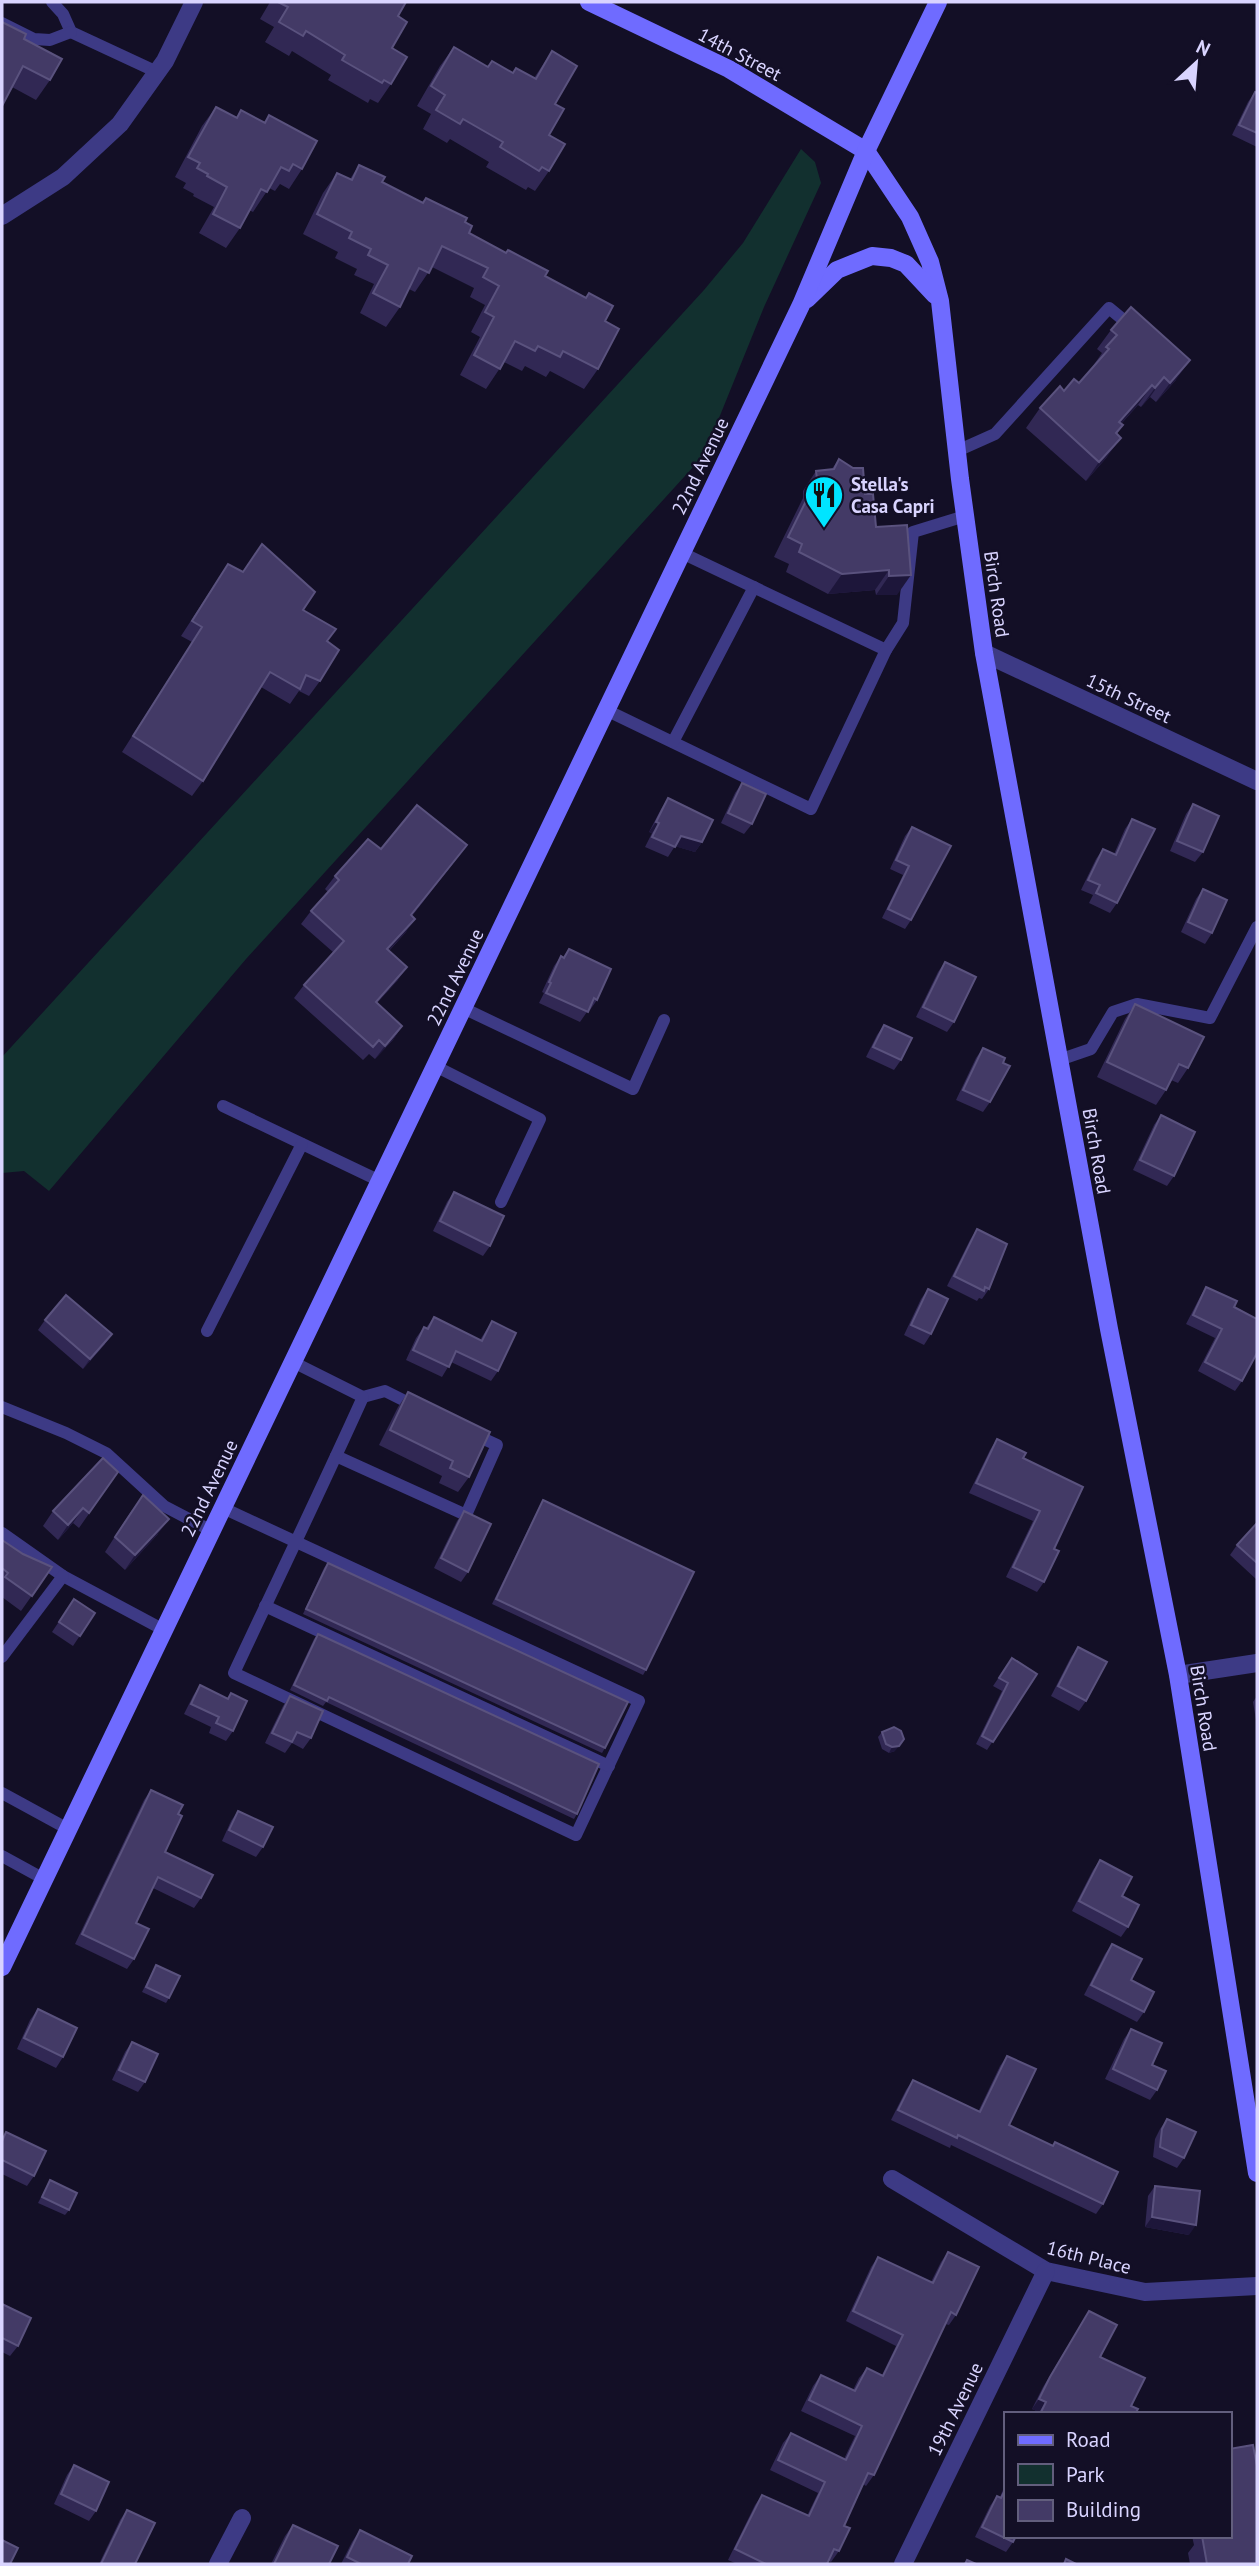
<svg xmlns="http://www.w3.org/2000/svg" width="1259" height="2566" viewBox="0 0 1259 2566" font-family="'PT Sans',sans-serif">
  <rect width="100%" height="100%" fill="#130f26"/>
  <polygon fill="#12302f" points="801,149 815,162 821,183 764,307 704,455 246,959 49,1191 24,1171 2,1173 2,1057 704,290 743,243"/>
  <g fill="none" stroke-linecap="round" stroke-linejoin="round">
    <g stroke="#3d3a85" stroke-width="12">
      <polyline points="52,2 63,14 71,32 157,72"/>
      <polyline points="2,23 34,39 50,40 71,32"/>
      <polyline points="957,451 995,434 1109,308 1132,327"/>
      <polyline points="682,553 886,650"/>
      <polyline points="606,710 811,809 886,650 903,623 913,532 965,516"/>
      <polyline points="673,742 754,587"/>
      <polyline points="463,1008 633,1089 664,1020"/>
      <polyline points="1059,1060 1091,1049 1113,1012 1137,1004 1210,1018 1257,927"/>
      <polyline points="435,1066 540,1119 501,1202"/>
      <polyline points="223,1106 380,1181"/>
      <polyline points="207,1331 302,1144"/>
      <polyline points="363,1397 385,1391 417,1407"/>
      <polyline points="2,1407 66,1433 106,1453 164,1506 212,1531"/>
      <polyline points="336,1456 466,1515 497,1445 471,1433"/>
      <path d="M223,1508L639,1701L576,1835L234,1673C277,1581 321,1490 363,1397L293,1362"/>
      <polyline points="2,1533 63,1576 164,1630"/>
      <polyline points="265,1606 609,1766"/>
      <polyline points="2,1657 63,1576"/>
      <polyline points="2,1793 68,1829"/>
      <polyline points="2,1856 44,1879"/>
    </g>
    <g stroke="#3d3a85" stroke-width="18">
      <polyline points="2,216 63,177 120,124 165,61 194,2"/>
      <polyline points="984,653 1257,781"/>
      <polyline points="1178,1675 1257,1663"/>
      <polyline points="892,2179 1046,2271 1145,2292 1257,2286"/>
      <polyline points="218,2564 242,2518"/>
      <polyline points="903,2564 1046,2271"/>
    </g>
    <g stroke="#6f6bff" stroke-width="18">
      <polyline points="589,2 729,69 866,151 910,217 930,262 940,301 960,479 984,653 1109,1329 1178,1675 1257,2173"/>
      <polyline points="807,299 837,270 872,256 891,258 906,264 935,295"/>
      <polyline points="2,1967 801,305 866,151 938,2"/>
    </g>
  </g>
  <g fill="#312854">
    <polygon points="270,2 406,2 398,16 392,48 391,84 378,103 370,99 368,103 328,80 331,75 292,51 289,56 265,42 274,27 260,19"/>
    <polygon points="24,39 50,80 36,100 12,87"/>
    <polygon points="454,47 488,67 534,78 552,51 555,104 549,135 549,171 535,191 528,187 526,190 486,167 489,162 450,139 447,143 423,129 431,114 417,106 440,66"/>
    <polygon points="1255,92 1257,93 1257,147 1232,135 1248,102"/>
    <polygon points="216,107 236,118 241,110 264,122 269,115 302,169 289,189 280,184 275,191 269,188 253,212 249,210 240,228 226,248 199,233 214,207 193,196 194,194 183,188 186,183 175,177 202,126"/>
    <polygon points="359,165 382,182 422,202 426,198 465,222 469,233 585,298 589,293 605,321 598,369 584,389 550,371 546,377 525,366 522,371 504,362 486,389 460,375 480,337 471,332 485,305 470,297 474,288 432,267 415,292 409,289 400,307 386,327 360,313 374,284 354,275 357,269 335,258 338,252 303,234 323,193 337,173 350,179"/>
    <polygon points="1111,330 1176,380 1156,402 1150,397 1141,407 1138,405 1121,424 1123,425 1117,434 1107,457 1086,481 1026,428 1040,408 1064,391 1079,383 1093,367 1093,366 1102,353 1097,349"/>
    <polygon points="839,459 865,494 897,595 876,595 875,590 828,594 786,572 789,564 774,557 803,498 803,491 816,471 831,470"/>
    <polygon points="262,544 303,610 327,641 320,681 309,696 299,691 290,704 261,687 203,781 192,796 122,752 192,642 181,636 218,579 228,564 243,572"/>
    <polygon points="742,783 752,824 744,834 721,823 735,793"/>
    <polygon points="668,798 702,842 695,852 675,846 668,857 645,847 652,833 649,832 661,809"/>
    <polygon points="1193,804 1203,852 1195,862 1170,851 1186,814"/>
    <polygon points="1132,819 1117,903 1110,913 1089,903 1093,895 1081,890 1096,859 1103,849 1114,854 1125,829"/>
    <polygon points="912,827 911,920 905,929 882,918 903,875 890,869 905,836"/>
    <polygon points="381,849 457,858 412,916 406,932 389,951 398,980 377,1003 402,1026 393,1040 375,1059 369,1054 363,1060 294,998 304,985 333,952 301,924 311,911 328,892 325,889 335,876"/>
    <polygon points="1203,889 1212,933 1205,944 1181,932 1196,899"/>
    <polygon points="569,949 597,1000 590,1010 589,1009 580,1022 539,1003 544,993 542,992 554,966 561,956 563,957"/>
    <polygon points="945,962 954,1022 947,1032 916,1017 938,972"/>
    <polygon points="1135,1004 1188,1068 1178,1083 1171,1080 1166,1090 1156,1105 1097,1077 1125,1019"/>
    <polygon points="884,1025 901,1060 894,1070 866,1057 877,1035"/>
    <polygon points="983,1048 1003,1063 990,1102 983,1112 956,1100 976,1058"/>
    <polygon points="1161,1115 1174,1176 1167,1186 1133,1170 1154,1125"/>
    <polygon points="454,1192 490,1246 483,1256 433,1231 447,1202"/>
    <polygon points="977,1229 989,1289 982,1299 979,1298 977,1301 947,1286 970,1240"/>
    <polygon points="1206,1287 1234,1307 1242,1381 1235,1391 1198,1371 1215,1338 1186,1324 1200,1297"/>
    <polygon points="928,1289 931,1334 924,1345 904,1335 921,1299"/>
    <polygon points="434,1317 480,1340 492,1321 498,1371 491,1381 451,1362 442,1377 406,1360 416,1338 424,1327 426,1328"/>
    <polygon points="45,1320 105,1344 83,1369 38,1330"/>
    <polygon points="408,1392 469,1477 458,1492 439,1483 442,1476 379,1445 398,1407"/>
    <polygon points="997,1439 1023,1458 1054,1549 1044,1582 1037,1592 1006,1577 1033,1521 969,1493 990,1450"/>
    <polygon points="118,1472 79,1528 73,1523 58,1540 43,1526 53,1511"/>
    <polygon points="543,1500 646,1670 643,1675 492,1604 540,1505"/>
    <polygon points="132,1510 158,1534 125,1570 105,1552"/>
    <polygon points="464,1511 468,1572 461,1582 434,1568 457,1521"/>
    <polygon points="1257,1523 1257,1578 1256,1579 1230,1555 1237,1545"/>
    <polygon points="2,1540 23,1554 52,1567 21,1611 2,1597"/>
    <polygon points="328,1563 605,1748 602,1753 303,1614 324,1568"/>
    <polygon points="74,1599 95,1613 73,1646 52,1632"/>
    <polygon points="318,1634 577,1814 574,1819 326,1702 323,1706 290,1690 314,1639"/>
    <polygon points="1078,1647 1086,1701 1079,1711 1051,1696 1071,1657"/>
    <polygon points="1012,1658 1037,1674 987,1750 976,1744 1002,1691 993,1686"/>
    <polygon points="200,1685 227,1699 231,1693 233,1731 226,1741 209,1733 211,1727 184,1714 193,1696"/>
    <polygon points="290,1696 311,1738 303,1749 292,1743 285,1753 265,1743 283,1706"/>
    <polygon points="1257,1696 1257,1726 1253,1702"/>
    <polygon points="882,1732 895,1751 889,1753 882,1749 878,1737"/>
    <polygon points="151,1790 178,1814 165,1852 201,1898 194,1908 153,1888 136,1923 134,1959 127,1969 75,1944 144,1800"/>
    <polygon points="238,1811 263,1847 256,1857 222,1841 231,1821"/>
    <polygon points="1100,1860 1122,1896 1128,1927 1121,1937 1072,1911 1093,1870"/>
    <polygon points="1112,1944 1131,1980 1144,2012 1137,2022 1084,1995 1105,1954"/>
    <polygon points="156,1965 169,1998 166,2003 142,1992"/>
    <polygon points="38,2009 63,2057 56,2068 17,2049 30,2020"/>
    <polygon points="1131,2029 1152,2065 1157,2090 1150,2100 1105,2079 1124,2039"/>
    <polygon points="132,2042 145,2082 138,2092 112,2080 125,2052"/>
    <polygon points="1007,2056 1009,2125 1052,2146 1055,2142 1103,2204 1096,2214 951,2145 950,2148 891,2120 906,2090 913,2080 978,2112 1000,2066"/>
    <polygon points="1167,2119 1184,2158 1177,2168 1153,2157 1155,2139 1160,2129"/>
    <polygon points="6,2132 34,2176 27,2186 2,2174 2,2138"/>
    <polygon points="50,2180 69,2210 65,2215 38,2203"/>
    <polygon points="1155,2186 1189,2235 1145,2227 1148,2196"/>
    <polygon points="948,2252 956,2315 949,2325 945,2324 874,2475 866,2486 863,2484 844,2526 839,2551 831,2562 829,2561 827,2564 737,2564 728,2560 755,2505 762,2495 807,2516 818,2493 770,2470 783,2443 791,2433 844,2459 855,2436 801,2411 813,2386 821,2375 853,2390 859,2378 867,2368 882,2375 896,2346 846,2321 871,2267 878,2257 931,2282 941,2262"/>
    <polygon points="2,2304 18,2346 10,2356 2,2352"/>
    <polygon points="1089,2311 1100,2357 1135,2414 1038,2414 1039,2412 1032,2409 1043,2387"/>
    <polygon points="74,2465 96,2511 89,2521 54,2504 67,2475"/>
    <polygon points="1005,2485 1005,2536 1013,2542 1006,2552 975,2537 990,2506 997,2496 1000,2497"/>
    <polygon points="127,2510 135,2564 99,2564 120,2520"/>
    <polygon points="293,2525 329,2564 271,2564 285,2536"/>
    <polygon points="360,2530 408,2564 341,2564 352,2542"/>
    <polygon points="1192,2536 1229,2536 1257,2564 1190,2564 1188,2553 1194,2545"/>
  </g>
  <g fill="#1d163a">
    <polygon points="1190,360 1176,380 1156,402 1170,383"/>
    <polygon points="1164,377 1150,397 1141,407 1155,388"/>
    <polygon points="1152,385 1138,405 1105,441 1119,422"/>
    <polygon points="1121,438 1107,457 1086,481 1099,462"/>
    <polygon points="889,570 875,590 828,594 842,574"/>
    <polygon points="911,575 897,595 876,595 889,576"/>
    <polygon points="656,822 659,823 652,833 649,832"/>
    <polygon points="681,836 702,842 695,852 674,846"/>
    <polygon points="467,845 457,858 402,929 411,915"/>
    <polygon points="415,919 406,932 378,962 387,949"/>
    <polygon points="407,967 398,980 366,1015 376,1002"/>
    <polygon points="402,1026 393,1040 375,1059 385,1046"/>
    <polygon points="112,1334 105,1344 83,1369 90,1359"/>
    <polygon points="83,1508 73,1523 58,1540 68,1525"/>
    <polygon points="169,1519 158,1534 125,1570 135,1555"/>
    <polygon points="899,1746 895,1751 889,1753 892,1747"/>
    <polygon points="1152,2217 1196,2225 1189,2235 1145,2227"/>
    <polygon points="1039,2399 1046,2402 1039,2412 1032,2409"/>
  </g>
  <g fill="#433a66" stroke="#5a527e" stroke-width="2">
    <polygon points="278,2 406,2 398,16 407,22 392,48 407,57 391,84 384,80 382,83 342,60 345,55 306,31 303,36 279,22 288,7"/>
    <polygon points="2,22 26,34 24,39 62,59 50,80 23,66 2,106"/>
    <polygon points="454,47 488,67 492,61 513,73 516,68 536,79 552,51 577,66 555,104 564,109 549,135 565,144 549,171 542,167 539,171 500,147 503,142 463,119 460,124 436,110 445,95 431,86"/>
    <polygon points="1255,92 1257,93 1257,133 1239,125"/>
    <polygon points="216,107 237,118 241,110 265,123 269,115 317,141 302,169 293,164 289,171 281,167 267,192 261,189 240,228 213,214 227,187 207,176 208,174 197,168 200,163 188,157"/>
    <polygon points="359,165 385,177 382,182 423,203 426,198 467,218 465,222 472,226 469,233 506,253 508,250 548,271 545,276 586,298 589,293 613,306 605,321 619,329 598,369 563,351 560,357 538,346 535,351 515,341 500,369 474,355 494,317 485,312 499,286 483,277 488,268 442,246 429,273 419,268 400,307 373,293 388,265 368,255 371,249 349,238 352,232 317,214 337,173 352,180"/>
    <polygon points="1131,307 1190,360 1170,383 1164,377 1155,388 1152,385 1119,422 1123,425 1116,433 1121,438 1099,462 1040,408 1060,386 1064,391 1074,379 1079,383 1109,349 1106,347 1117,335 1111,330"/>
    <polygon points="839,459 853,468 863,468 865,494 873,494 876,527 907,525 911,575 889,576 889,570 842,574 799,552 802,544 788,537 817,479 816,471 834,469"/>
    <polygon points="262,544 315,592 303,610 336,629 327,641 339,650 320,681 306,675 300,689 270,672 203,781 133,736 202,627 192,621 228,564 243,572"/>
    <polygon points="742,783 766,794 752,824 728,813"/>
    <polygon points="668,798 713,820 702,842 681,836 675,847 652,837 659,823 656,822"/>
    <polygon points="1193,804 1219,816 1203,852 1177,841"/>
    <polygon points="417,805 467,845 411,915 415,919 387,949 407,967 376,1002 402,1026 385,1046 379,1040 373,1047 304,985 344,941 311,911 339,880 335,876 368,839 381,849"/>
    <polygon points="1132,819 1155,829 1117,903 1096,893 1100,885 1088,880 1103,849 1116,855"/>
    <polygon points="912,827 951,846 911,920 888,909 909,866 896,860"/>
    <polygon points="1203,889 1227,900 1212,933 1188,922"/>
    <polygon points="569,949 611,969 597,1000 594,998 588,1012 546,993 551,983 549,982 561,956 564,958"/>
    <polygon points="945,962 976,977 954,1022 923,1007"/>
    <polygon points="1135,1004 1204,1037 1188,1068 1179,1064 1166,1090 1107,1062"/>
    <polygon points="884,1025 912,1038 901,1060 873,1047"/>
    <polygon points="983,1048 1005,1058 1003,1063 1010,1066 990,1102 963,1090"/>
    <polygon points="1161,1115 1195,1132 1174,1176 1140,1160"/>
    <polygon points="454,1192 504,1216 490,1246 440,1221"/>
    <polygon points="977,1229 1007,1244 989,1289 985,1287 984,1291 954,1276"/>
    <polygon points="1206,1287 1237,1301 1234,1307 1257,1319 1257,1353 1242,1381 1205,1362 1222,1329 1193,1315"/>
    <polygon points="928,1289 948,1299 931,1334 911,1325"/>
    <polygon points="66,1295 112,1334 90,1359 45,1320"/>
    <polygon points="434,1317 482,1341 492,1321 516,1333 498,1371 456,1351 449,1367 413,1350 424,1327 428,1329"/>
    <polygon points="408,1392 490,1432 469,1477 450,1468 453,1461 390,1430"/>
    <polygon points="997,1439 1026,1453 1023,1458 1083,1487 1054,1549 1059,1551 1044,1582 1013,1567 1040,1511 976,1483"/>
    <polygon points="103,1458 118,1472 89,1513 83,1508 68,1525 53,1511"/>
    <polygon points="143,1495 169,1519 135,1555 115,1537"/>
    <polygon points="543,1500 694,1572 646,1670 496,1599"/>
    <polygon points="464,1511 491,1524 468,1572 441,1558"/>
    <polygon points="1257,1523 1257,1563 1237,1545"/>
    <polygon points="2,1540 23,1554 52,1567 32,1596 5,1577 8,1573 2,1568"/>
    <polygon points="328,1563 628,1702 605,1748 306,1609"/>
    <polygon points="74,1599 95,1613 80,1636 59,1622"/>
    <polygon points="318,1634 599,1764 577,1814 329,1697 327,1701 294,1685"/>
    <polygon points="1078,1647 1107,1662 1086,1701 1058,1686"/>
    <polygon points="1012,1658 1037,1674 993,1742 982,1736 1008,1683 999,1678"/>
    <polygon points="200,1685 228,1699 231,1693 247,1701 233,1731 216,1723 219,1717 191,1704"/>
    <polygon points="290,1696 323,1711 311,1738 297,1732 292,1742 272,1733"/>
    <polygon points="894,1727 901,1731 904,1739 899,1746 892,1747 886,1744 882,1732"/>
    <polygon points="151,1790 183,1805 178,1814 182,1816 165,1852 213,1875 201,1898 158,1877 136,1923 149,1929 134,1959 82,1934"/>
    <polygon points="238,1811 273,1827 263,1847 229,1830"/>
    <polygon points="1100,1860 1132,1877 1122,1896 1139,1905 1128,1927 1079,1901"/>
    <polygon points="1112,1944 1142,1959 1131,1980 1154,1992 1144,2012 1091,1985"/>
    <polygon points="156,1965 180,1976 169,1998 146,1987"/>
    <polygon points="38,2009 77,2028 63,2057 24,2038"/>
    <polygon points="1131,2029 1162,2043 1152,2065 1166,2071 1157,2090 1113,2069"/>
    <polygon points="132,2042 158,2054 145,2082 119,2070"/>
    <polygon points="1007,2056 1036,2069 1009,2125 1053,2146 1055,2142 1118,2172 1103,2204 958,2135 957,2138 898,2110 913,2080 980,2112"/>
    <polygon points="1167,2119 1196,2132 1184,2158 1160,2147 1162,2129"/>
    <polygon points="6,2132 46,2151 34,2176 2,2160 2,2141"/>
    <polygon points="50,2180 77,2193 69,2210 42,2197"/>
    <polygon points="1155,2186 1200,2191 1196,2225 1152,2217"/>
    <polygon points="948,2252 979,2267 956,2315 951,2312 874,2475 868,2473 844,2526 850,2528 839,2551 834,2549 827,2564 766,2564 735,2549 762,2495 809,2516 825,2482 778,2460 791,2433 846,2460 862,2426 809,2400 821,2375 855,2391 867,2368 883,2376 903,2335 853,2311 878,2257 933,2283"/>
    <polygon points="2,2304 31,2318 18,2346 2,2338"/>
    <polygon points="1089,2311 1117,2325 1100,2357 1145,2378 1131,2406 1138,2409 1135,2414 1040,2414 1046,2402 1039,2399 1050,2377"/>
    <polygon points="1253,2445 1257,2466 1257,2564 1207,2564 1202,2536 1229,2536 1229,2449"/>
    <polygon points="74,2465 109,2482 96,2511 61,2494"/>
    <polygon points="1005,2490 1005,2536 1016,2536 1013,2542 982,2527 997,2496 1001,2498"/>
    <polygon points="127,2510 155,2523 135,2564 101,2564"/>
    <polygon points="293,2525 338,2546 329,2564 274,2564"/>
    <polygon points="360,2530 412,2556 408,2564 361,2564 347,2557"/>
    <polygon points="2,2540 18,2548 10,2564 2,2564"/>
    <polygon points="1066,2559 1076,2564 1064,2564"/>
    <polygon points="967,2560 976,2564 965,2564"/>
  </g>
  <defs>
    <g id="restaurant-pin" transform="scale(2.0125)"><path d="M0 17L-7.5 6A9.5 9.5 0 1 1 7.5 6Z" fill="#00e5ff" stroke="#130f26"/><path d="M-5-6h1v4h1v-4h1v4h1v-4h1v5L-1.5 .5V6h-2V.5L-5-1ZM5-6V6H3V1.5H1.5Q1.5-4 5-6Z" fill="#111"/></g>
  </defs>
  <g fill-rule="evenodd">
    <use href="#restaurant-pin" x="824" y="495"/>
  </g>
  <g text-anchor="middle" stroke-width="5" stroke-linejoin="round" paint-order="stroke">
    <g font-size="19" fill="#d9d4ff" stroke="#130f26">
      <text transform="translate(740 54) rotate(28)" y="7">14th Street</text>
      <text transform="translate(700 466) rotate(-64)" y="7">22nd Avenue</text>
      <text transform="translate(997 594) rotate(82)" y="7">Birch Road</text>
      <text transform="translate(1129 698) rotate(25)" y="7">15th Street</text>
      <text transform="translate(455 977) rotate(-64)" y="7">22nd Avenue</text>
      <text transform="translate(1097 1151) rotate(80)" y="7">Birch Road</text>
      <text transform="translate(209 1488) rotate(-64)" y="7">22nd Avenue</text>
      <text transform="translate(1204 1708) rotate(81)" y="7">Birch Road</text>
      <text transform="translate(1089 2257) rotate(14)" y="7">16th Place</text>
      <text transform="translate(955 2409) rotate(-64)" y="7">19th Avenue</text>
    </g>
    <g font-size="19" font-weight="bold" fill="#d9d4ff" stroke="#130f26" text-anchor="start">
      <text x="851" y="491">Stella's<tspan x="851" dy="22">Casa Capri</tspan></text>
    </g>
  </g>
  <rect width="1259" height="2566" fill="none" stroke="#d9d4ff" stroke-width="7"/>
  <rect x="1004" y="2412" width="228" height="126" fill="#130f26" stroke="#625e7d" stroke-width="2"/>
  <rect x="1018" y="2435" width="35" height="10" fill="#6f6bff" stroke="#625e7d" stroke-width="2"/>
  <text x="1066" y="2447" font-size="21" fill="#d9d4ff">Road</text>
  <rect x="1018" y="2464" width="35" height="21" fill="#12302f" stroke="#625e7d" stroke-width="2"/>
  <text x="1066" y="2482" font-size="21" fill="#d9d4ff">Park</text>
  <rect x="1018" y="2500" width="35" height="21" fill="#433a66" stroke="#625e7d" stroke-width="2"/>
  <text x="1066" y="2517" font-size="21" fill="#d9d4ff">Building</text>
  <g transform="translate(1196 63) rotate(26)" stroke="#130f26" stroke-width="5" paint-order="stroke">
  <path d="M0-5L12 26L0 18L-12 26Z" fill="#d9d4ff"/>
  <text y="-10" font-size="19" font-weight="bold" text-anchor="middle" fill="#d9d4ff">N</text>
  </g>
</svg>
